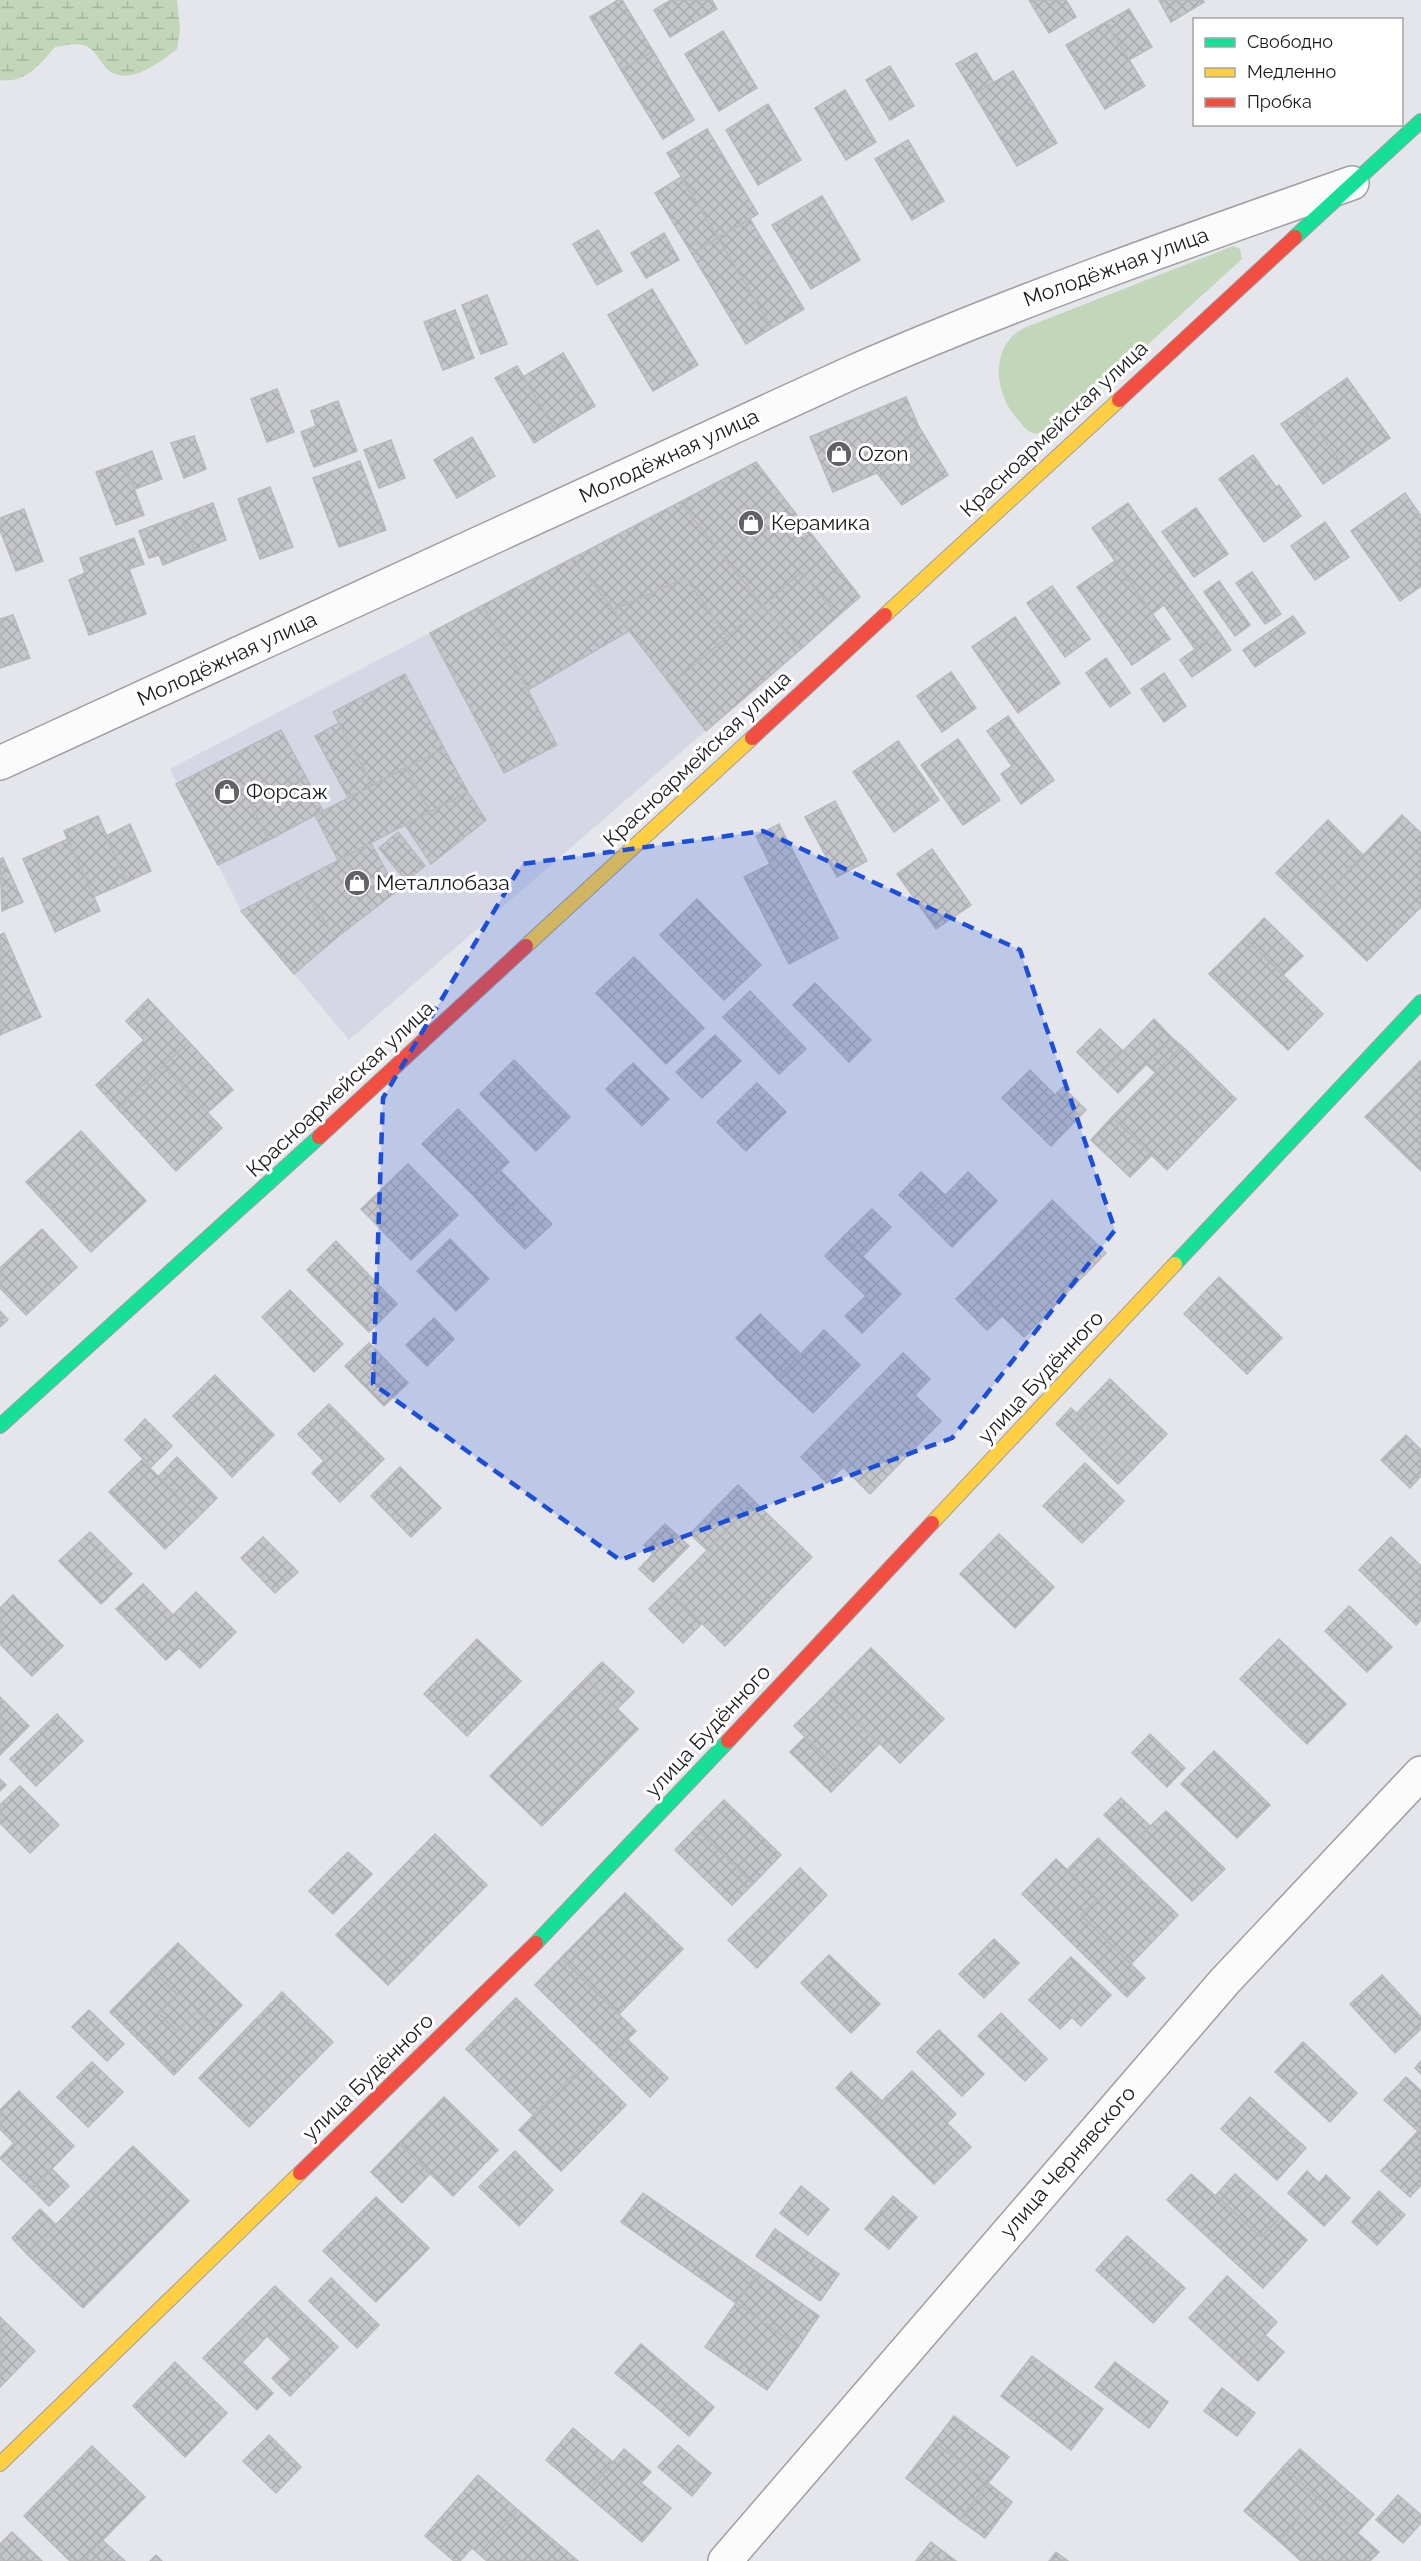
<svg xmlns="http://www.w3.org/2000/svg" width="1421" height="2561" viewBox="0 0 1421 2561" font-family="Raleway,sans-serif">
  <defs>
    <pattern id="wetland-marsh" width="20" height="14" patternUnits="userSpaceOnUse" patternTransform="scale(1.5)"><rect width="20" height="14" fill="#c2d6ba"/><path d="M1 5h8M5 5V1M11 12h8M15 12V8" fill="none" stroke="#a6b79f"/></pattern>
    <pattern id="building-cross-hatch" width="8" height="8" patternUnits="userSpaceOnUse" patternTransform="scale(1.5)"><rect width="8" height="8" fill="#c5c6cb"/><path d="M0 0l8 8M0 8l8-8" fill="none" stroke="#a9aaae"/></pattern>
  </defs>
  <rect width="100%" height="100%" fill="#e5e6ec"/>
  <polygon fill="#d5d8e4" points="756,462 860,597 349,1040 241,911 170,769"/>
  <path fill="#c2d6ba" d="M1233,246L1240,249L1242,259L1057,427C1049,431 1039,436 1030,432C1026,430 1022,425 1020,422C1000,403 990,364 1009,340C1012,335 1019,331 1024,328Z"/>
  <path fill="url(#wetland-marsh)" d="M0,0H177L180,30L177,49C160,62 127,89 106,68C99,60 95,48 83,45C76,43 63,46 55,47C40,64 25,84 0,80Z"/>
  <g fill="url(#building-cross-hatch)" stroke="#b8b9bd" stroke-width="1.5">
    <polygon points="618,0 622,0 653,51 621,70 590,17"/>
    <polygon points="671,0 712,0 717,9 670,37 654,10"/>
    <polygon points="1029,0 1066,0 1076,17 1049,33"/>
    <polygon points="1159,0 1203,0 1204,2 1171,22"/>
    <polygon points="1129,9 1152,47 1129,60 1106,22"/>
    <polygon points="1106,22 1145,86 1105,109 1066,45"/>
    <polygon points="723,31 757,88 719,111 685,54"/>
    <polygon points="653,51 694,120 663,139 621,70"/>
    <polygon points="976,53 994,83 974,94 956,64"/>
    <polygon points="890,66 914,106 890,120 866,80"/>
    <polygon points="1013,71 1057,143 1017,166 974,94"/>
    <polygon points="845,90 876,142 846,160 815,108"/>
    <polygon points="768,104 801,160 758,185 726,130"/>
    <polygon points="707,129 758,214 718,238 667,153"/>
    <polygon points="908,140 944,201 912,220 875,159"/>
    <polygon points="681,177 718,238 692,254 655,193"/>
    <polygon points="822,196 860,260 811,289 772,225"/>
    <polygon points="750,219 804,309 772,328 718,238"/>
    <polygon points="598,230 622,271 597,285 573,244"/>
    <polygon points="664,233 679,260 646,278 631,253"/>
    <polygon points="718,238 772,328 746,344 692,254"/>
    <polygon points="652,289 698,365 653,391 608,315"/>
    <polygon points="487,295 507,344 481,354 462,305"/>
    <polygon points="455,310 474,358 443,370 424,322"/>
    <polygon points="563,353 595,406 555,430 523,377"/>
    <polygon points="517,366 555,430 534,443 495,378"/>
    <polygon points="1347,378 1390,438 1345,469 1303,409"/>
    <polygon points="277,389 294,432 267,442 251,399"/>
    <polygon points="906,397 919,427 877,473 833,492 810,437"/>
    <polygon points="338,401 357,451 314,467 301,432 316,426 311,411"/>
    <polygon points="1303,409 1345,469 1323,484 1281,424"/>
    <polygon points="919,427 948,475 902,505 877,473"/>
    <polygon points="194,436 206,469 184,478 171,443"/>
    <polygon points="472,437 495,476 457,498 434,460"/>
    <polygon points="391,440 405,478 379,488 364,450"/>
    <polygon points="152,451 162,479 135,489 124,462"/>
    <polygon points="1253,455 1276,487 1279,485 1301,516 1264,542 1219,479"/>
    <polygon points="360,461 386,530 339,547 313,478"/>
    <polygon points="124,462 144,515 116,525 96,472"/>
    <polygon points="756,462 860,597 838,616 801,572 763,606 680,502"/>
    <polygon points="270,487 293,547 260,559 238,499"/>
    <polygon points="1405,493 1421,516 1421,586 1400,601 1351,531"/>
    <polygon points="680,502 763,606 727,637 686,578 613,610 573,558"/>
    <polygon points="213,503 226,540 195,552 181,515"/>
    <polygon points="1128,503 1219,632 1195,649 1164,605 1152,614 1092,528"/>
    <polygon points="1196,508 1228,554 1194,577 1162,532"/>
    <polygon points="24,509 43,561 16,571 0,530 0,518"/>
    <polygon points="181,515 195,552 163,565 159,555 149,558 139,531"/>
    <polygon points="1325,522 1349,557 1315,580 1291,546"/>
    <polygon points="134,538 144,564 129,569 146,614 89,635 69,580 85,573 80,558"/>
    <polygon points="573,558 629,631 528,690 483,605"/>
    <polygon points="1115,561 1170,639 1132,665 1077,587"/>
    <polygon points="801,572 838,616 801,649 763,606"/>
    <polygon points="1252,572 1281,614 1265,624 1236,583"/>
    <polygon points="686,578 727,637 671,685 613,610"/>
    <polygon points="1219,581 1250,625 1235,636 1204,592"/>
    <polygon points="1052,586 1090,639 1065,657 1027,603"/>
    <polygon points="483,605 557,745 504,773 430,633"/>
    <polygon points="763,606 801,649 706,731 671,685"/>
    <polygon points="13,615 30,658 0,668 0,619"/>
    <polygon points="1293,616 1305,633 1255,667 1243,650"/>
    <polygon points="1015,617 1060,683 1018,713 972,647"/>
    <polygon points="1219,632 1231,650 1192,677 1180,660"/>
    <polygon points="1106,658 1130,693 1110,707 1086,673"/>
    <polygon points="951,672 976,708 942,732 917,696"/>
    <polygon points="1164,673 1186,706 1164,722 1141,689"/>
    <polygon points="405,674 444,748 372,785 333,712"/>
    <polygon points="1008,716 1054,780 1021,804 1001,774 1012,766 987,731"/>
    <polygon points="339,723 372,785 348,798 315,736"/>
    <polygon points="281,730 306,777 251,806 269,840 218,865 176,784"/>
    <polygon points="958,739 1000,800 963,825 921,765"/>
    <polygon points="898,741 939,800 894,832 853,772"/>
    <polygon points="444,748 468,792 430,812 406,768"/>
    <polygon points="406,768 430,812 338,860 315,815"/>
    <polygon points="306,777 323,811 269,840 251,806"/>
    <polygon points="468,792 486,820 431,864 405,825"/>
    <polygon points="835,801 867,861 837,877 805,817"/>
    <polygon points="1402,815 1421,833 1421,907 1367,961 1312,908"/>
    <polygon points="98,816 127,882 93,897 64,831"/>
    <polygon points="1328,820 1363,855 1312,908 1276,873"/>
    <polygon points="130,824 151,871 127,882 106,836"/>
    <polygon points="779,824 838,938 789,964 744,877 770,864 756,836"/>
    <polygon points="398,832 425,866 406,881 379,848"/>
    <polygon points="68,839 100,911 55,932 23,859"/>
    <polygon points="371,843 397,891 336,938 297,882"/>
    <polygon points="932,849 971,905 936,929 897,874"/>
    <polygon points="3,858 23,902 2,911 0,859"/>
    <polygon points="297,882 336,938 294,974 241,911"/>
    <polygon points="697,899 761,965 724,1000 660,935"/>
    <polygon points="1264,918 1303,956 1283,975 1245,938"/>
    <polygon points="4,933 41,1017 0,1035 0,935"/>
    <polygon points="1245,938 1323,1014 1288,1050 1209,974"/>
    <polygon points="634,957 704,1028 666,1064 596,993"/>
    <polygon points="815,983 871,1040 849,1062 793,1005"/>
    <polygon points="750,991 806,1049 779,1074 723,1017"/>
    <polygon points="148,999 189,1042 118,1109 96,1085 144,1040 126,1021"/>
    <polygon points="1154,1019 1172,1038 1118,1093 1100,1075"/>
    <polygon points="1100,1029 1123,1051 1100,1075 1077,1052"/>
    <polygon points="715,1035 741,1061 702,1098 676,1072"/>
    <polygon points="1172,1038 1182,1046 1156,1073 1146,1064"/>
    <polygon points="189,1042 233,1090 207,1113 163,1066"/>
    <polygon points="1182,1046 1236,1099 1167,1170 1112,1117"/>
    <polygon points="514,1060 570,1117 536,1151 480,1094"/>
    <polygon points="1420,1061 1421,1062 1421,1171 1365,1117"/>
    <polygon points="633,1063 669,1099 642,1126 606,1089"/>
    <polygon points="163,1066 222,1128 176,1171 118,1109"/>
    <polygon points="1030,1070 1055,1095 1063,1087 1086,1110 1051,1146 1002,1098"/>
    <polygon points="757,1083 786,1112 746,1151 717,1122"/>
    <polygon points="458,1109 509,1162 474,1196 422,1144"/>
    <polygon points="1112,1117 1152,1155 1130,1177 1091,1140"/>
    <polygon points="81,1131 146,1201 91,1252 26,1182"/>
    <polygon points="408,1164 458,1215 411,1260 361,1209"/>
    <polygon points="500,1170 524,1195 497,1221 474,1196"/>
    <polygon points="921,1172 945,1195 923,1218 899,1195"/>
    <polygon points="968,1172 997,1201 952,1247 923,1218"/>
    <polygon points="524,1195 552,1224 525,1249 497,1221"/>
    <polygon points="1052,1200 1106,1253 1024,1337 970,1285"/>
    <polygon points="872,1209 891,1227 863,1256 843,1237"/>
    <polygon points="42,1229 77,1267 26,1315 0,1288 0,1268"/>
    <polygon points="843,1237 901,1294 862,1333 845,1316 866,1296 825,1256"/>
    <polygon points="450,1239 489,1279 456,1311 417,1271"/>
    <polygon points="336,1241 397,1304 369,1332 307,1270"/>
    <polygon points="1219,1277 1282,1338 1247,1374 1184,1314"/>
    <polygon points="970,1285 1002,1316 987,1330 956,1299"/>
    <polygon points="290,1290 343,1344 314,1372 262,1317"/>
    <polygon points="0,1311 8,1320 0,1327"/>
    <polygon points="760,1314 801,1354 777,1379 736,1338"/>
    <polygon points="434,1318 454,1339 427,1366 406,1345"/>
    <polygon points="824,1330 860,1365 813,1413 777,1379"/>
    <polygon points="369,1343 408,1383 384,1406 345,1366"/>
    <polygon points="903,1353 930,1379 915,1395 941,1421 870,1494 843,1467 827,1483 801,1457"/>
    <polygon points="215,1375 274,1435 232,1477 173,1416"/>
    <polygon points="1110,1379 1167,1434 1133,1469 1076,1414"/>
    <polygon points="329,1404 384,1459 340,1502 312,1473 324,1461 298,1434"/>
    <polygon points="1071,1408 1133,1469 1118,1484 1056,1424"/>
    <polygon points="145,1419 172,1446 151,1467 125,1440"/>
    <polygon points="1406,1435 1421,1450 1421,1476 1410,1488 1381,1460"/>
    <polygon points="177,1457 217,1498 198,1517 158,1477"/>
    <polygon points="142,1460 198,1517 165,1549 109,1492"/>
    <polygon points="1085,1463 1124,1501 1082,1543 1043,1506"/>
    <polygon points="400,1467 441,1508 411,1537 371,1496"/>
    <polygon points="738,1485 755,1502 707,1550 690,1534"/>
    <polygon points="755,1502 812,1557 725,1646 668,1590"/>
    <polygon points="665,1524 689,1546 653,1582 639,1569 653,1554 644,1545"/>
    <polygon points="90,1532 132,1574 101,1604 59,1561"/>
    <polygon points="999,1534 1054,1587 1015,1628 960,1574"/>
    <polygon points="263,1537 298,1572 275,1593 241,1558"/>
    <polygon points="1391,1537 1421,1566 1421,1620 1416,1625 1359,1570"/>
    <polygon points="143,1584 173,1615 196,1592 236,1632 200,1668 179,1648 166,1660 116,1609"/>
    <polygon points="668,1590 702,1623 683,1643 649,1609"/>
    <polygon points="13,1595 63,1646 32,1676 0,1644 0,1608"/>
    <polygon points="1349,1606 1392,1647 1367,1672 1325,1631"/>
    <polygon points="477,1639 521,1681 467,1736 424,1694"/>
    <polygon points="1279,1639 1346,1704 1307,1744 1240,1679"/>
    <polygon points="871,1648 944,1719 900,1763 827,1693"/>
    <polygon points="602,1662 634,1692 617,1709 586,1678"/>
    <polygon points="586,1678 638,1729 542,1826 490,1776"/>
    <polygon points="827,1693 879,1744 846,1777 794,1726"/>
    <polygon points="0,1697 29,1726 0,1755"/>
    <polygon points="57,1714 83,1741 36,1786 10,1759"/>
    <polygon points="1150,1734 1185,1768 1167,1787 1132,1753"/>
    <polygon points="805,1737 846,1777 831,1792 790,1752"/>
    <polygon points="1214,1751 1270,1805 1237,1838 1181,1784"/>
    <polygon points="0,1779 6,1785 0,1791"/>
    <polygon points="20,1786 59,1825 30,1853 0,1823 0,1805"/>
    <polygon points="1121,1798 1150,1826 1133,1843 1104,1815"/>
    <polygon points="724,1800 781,1855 753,1884 696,1828"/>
    <polygon points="1166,1811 1225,1869 1192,1901 1133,1843"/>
    <polygon points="696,1828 753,1884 732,1905 675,1850"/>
    <polygon points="435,1834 487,1885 388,1985 336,1935"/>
    <polygon points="1098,1838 1178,1915 1131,1964 1081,1915 1097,1899 1067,1870"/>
    <polygon points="348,1852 372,1874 333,1914 309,1891"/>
    <polygon points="1056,1859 1097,1899 1081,1915 1145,1978 1127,1997 1022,1894"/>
    <polygon points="800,1868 827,1895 757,1968 728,1940"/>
    <polygon points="625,1893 683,1949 619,2014 561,1958"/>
    <polygon points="994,1939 1019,1963 984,1998 959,1974"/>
    <polygon points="178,1943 242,2005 217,2031 197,2011 177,2032 158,2013 177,1994 152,1969"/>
    <polygon points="829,1955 880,2004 851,2033 801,1983"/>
    <polygon points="1071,1957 1111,1995 1081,2026 1072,2017 1060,2029 1029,2000"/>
    <polygon points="561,1958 636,2031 609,2057 535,1985"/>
    <polygon points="152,1969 177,1994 158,2013 177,2032 197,2011 217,2031 174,2075 110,2012"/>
    <polygon points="1382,1975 1421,2017 1421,2029 1395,2053 1350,2004"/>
    <polygon points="282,1992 333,2042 249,2127 199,2078"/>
    <polygon points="516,1998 584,2064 534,2116 466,2049"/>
    <polygon points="89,2010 124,2044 107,2061 72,2027"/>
    <polygon points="1001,2013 1047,2059 1025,2081 978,2036"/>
    <polygon points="939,2030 984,2074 962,2096 917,2052"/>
    <polygon points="627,2039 668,2078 650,2097 609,2057"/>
    <polygon points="1303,2042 1357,2093 1330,2122 1275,2072"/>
    <polygon points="1421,2061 1421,2074 1415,2068"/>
    <polygon points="92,2062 123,2092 88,2127 57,2097"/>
    <polygon points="584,2064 626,2105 561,2171 519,2130"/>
    <polygon points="912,2071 956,2114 947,2123 971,2147 934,2184 866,2117"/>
    <polygon points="851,2072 882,2101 866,2117 836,2088"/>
    <polygon points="1406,2077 1421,2091 1421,2134 1384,2100"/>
    <polygon points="19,2091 74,2146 32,2189 0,2158 14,2143 0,2129 0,2110"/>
    <polygon points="444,2097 498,2150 453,2196 399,2143"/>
    <polygon points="1250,2097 1306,2148 1277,2180 1221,2129"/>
    <polygon points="1418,2131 1421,2134 1421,2185 1410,2197 1381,2171"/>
    <polygon points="399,2143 430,2174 402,2203 371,2172"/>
    <polygon points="133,2146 189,2201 83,2308 27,2254"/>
    <polygon points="515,2151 553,2190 519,2226 479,2187"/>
    <polygon points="52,2169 69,2186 49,2206 32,2189"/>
    <polygon points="1307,2171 1319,2183 1326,2175 1350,2198 1324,2226 1288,2193"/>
    <polygon points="1191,2174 1261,2237 1281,2216 1307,2240 1263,2288 1167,2200"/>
    <polygon points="1235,2174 1281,2216 1261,2237 1216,2195"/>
    <polygon points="801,2186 829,2209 808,2235 780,2213"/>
    <polygon points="1379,2191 1405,2215 1377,2245 1352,2222"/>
    <polygon points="643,2193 758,2273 736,2303 621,2222"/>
    <polygon points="893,2196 917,2217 889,2249 865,2229"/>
    <polygon points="376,2197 429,2248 376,2302 323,2251"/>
    <polygon points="40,2209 56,2225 27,2254 12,2238"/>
    <polygon points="775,2229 839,2274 820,2301 756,2256"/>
    <polygon points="1127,2236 1185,2288 1153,2323 1096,2270"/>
    <polygon points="758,2273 819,2316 798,2347 736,2303"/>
    <polygon points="1227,2276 1277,2322 1239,2364 1189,2318"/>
    <polygon points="331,2278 379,2325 357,2348 309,2301"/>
    <polygon points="275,2286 338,2347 290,2396 272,2378 291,2359 267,2336 258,2346 237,2324"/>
    <polygon points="736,2303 798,2347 767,2390 705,2347"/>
    <polygon points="0,2317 35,2351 0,2387"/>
    <polygon points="237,2324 258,2346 242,2362 273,2393 257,2410 203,2358"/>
    <polygon points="1265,2335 1284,2352 1258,2381 1239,2364"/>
    <polygon points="641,2344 686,2383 662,2412 615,2373"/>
    <polygon points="1032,2356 1103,2409 1071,2450 1001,2396"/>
    <polygon points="175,2362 227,2413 185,2457 133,2406"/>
    <polygon points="1115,2362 1168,2402 1149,2428 1095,2387"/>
    <polygon points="686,2383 714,2407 689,2436 662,2412"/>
    <polygon points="1222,2388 1255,2413 1237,2436 1204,2411"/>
    <polygon points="954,2416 1009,2457 988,2483 934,2442"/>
    <polygon points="573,2428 613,2462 586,2494 546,2460"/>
    <polygon points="269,2435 301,2467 276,2493 243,2461"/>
    <polygon points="934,2442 988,2483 960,2520 906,2478"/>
    <polygon points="678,2445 711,2473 692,2496 658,2467"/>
    <polygon points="92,2446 145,2497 82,2561 70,2561 24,2516"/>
    <polygon points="624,2449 651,2472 641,2483 671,2508 642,2542 586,2494"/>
    <polygon points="1300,2449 1374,2514 1357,2533 1283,2467"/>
    <polygon points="1283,2467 1317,2497 1279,2541 1244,2511"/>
    <polygon points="478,2475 518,2510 479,2554 472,2548 460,2561 454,2561 425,2536"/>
    <polygon points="988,2483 1012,2502 985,2538 960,2520"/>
    <polygon points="1398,2495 1421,2515 1421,2523 1403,2543 1376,2520"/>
    <polygon points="1317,2497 1379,2552 1370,2561 1301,2561 1279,2541"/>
    <polygon points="518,2510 578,2561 487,2561 479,2554"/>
    <polygon points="12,2532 42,2561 0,2561 0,2544"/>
    <polygon points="102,2540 125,2561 82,2561"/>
    <polygon points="931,2542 956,2561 916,2561"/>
    <polygon points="1056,2552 1068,2561 1049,2561"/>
    <polygon points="156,2555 162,2561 150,2561"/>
  </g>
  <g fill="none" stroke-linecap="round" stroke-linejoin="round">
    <g stroke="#9e9fa3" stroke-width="36">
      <g id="street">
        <path d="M0,763L853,372C1016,301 1184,242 1352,183"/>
        <polyline points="725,2561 1225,1981 1421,1773"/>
      </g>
    </g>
    <g stroke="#9e9fa3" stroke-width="16">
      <g id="fast">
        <polyline points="1295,237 1421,121"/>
        <polyline points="1175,1264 1421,1002"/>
        <polyline points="0,1426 319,1137"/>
        <polyline points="536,1943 728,1741"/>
      </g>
    </g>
    <g stroke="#9e9fa3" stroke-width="16">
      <g id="slow">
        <polyline points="885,615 1119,400"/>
        <polyline points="526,946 752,738"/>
        <polyline points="932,1523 1175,1264"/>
        <polyline points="0,2464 300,2173"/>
      </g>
    </g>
    <g stroke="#9e9fa3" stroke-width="16">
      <g id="jam">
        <polyline points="1119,400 1295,237"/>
        <polyline points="752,738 885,615"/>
        <polyline points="319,1137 526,946"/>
        <polyline points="728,1741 932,1523"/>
        <polyline points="300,2173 536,1943"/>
      </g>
    </g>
    <use href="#street" stroke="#fbfbfc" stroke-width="33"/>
    <use href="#fast" stroke="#16e098" stroke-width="14"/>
    <use href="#slow" stroke="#ffcf43" stroke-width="14"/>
    <use href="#jam" stroke="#f24e42" stroke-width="14"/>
  </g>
  <path fill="#1d4ed8" fill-opacity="0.2" stroke="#1d4ed8" stroke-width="4.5" stroke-dasharray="12 8" stroke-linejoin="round" d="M763,831L1020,950L1115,1230L952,1438L620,1560L373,1384L383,1098L522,864Z"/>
  <defs>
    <g id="shop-disc" transform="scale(1.35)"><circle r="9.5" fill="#616267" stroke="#fff"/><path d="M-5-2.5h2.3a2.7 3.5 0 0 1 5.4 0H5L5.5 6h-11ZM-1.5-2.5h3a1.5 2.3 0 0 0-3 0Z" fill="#fff"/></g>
  </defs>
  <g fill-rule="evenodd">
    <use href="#shop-disc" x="839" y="454"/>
    <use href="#shop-disc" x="751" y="523"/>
    <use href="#shop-disc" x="227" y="792"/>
    <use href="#shop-disc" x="357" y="883"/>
  </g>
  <g text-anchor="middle" stroke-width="6" stroke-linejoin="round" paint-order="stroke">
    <g font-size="21" fill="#1a1b1f" stroke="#fff">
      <text transform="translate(1116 267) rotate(-20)" y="7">Молодёжная улица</text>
      <text transform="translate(1054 429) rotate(-43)" y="7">Красноармейская улица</text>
      <text transform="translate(669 456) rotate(-25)" y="7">Молодёжная улица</text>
      <text transform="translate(227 659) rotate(-25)" y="7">Молодёжная улица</text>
      <text transform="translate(697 759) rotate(-43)" y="7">Красноармейская улица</text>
      <text transform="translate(340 1089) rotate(-43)" y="7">Красноармейская улица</text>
      <text transform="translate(1041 1377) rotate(-47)" y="7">улица Будённого</text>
      <text transform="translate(708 1731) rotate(-47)" y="7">улица Будённого</text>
      <text transform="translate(368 2077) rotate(-44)" y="7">улица Будённого</text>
      <text transform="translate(1068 2162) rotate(-49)" y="7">улица Чернявского</text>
    </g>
    <g font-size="21" fill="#1a1b1f" stroke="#fff" text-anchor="start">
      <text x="858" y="461">Ozon</text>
      <text x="771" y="530">Керамика</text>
      <text x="246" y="799">Форсаж</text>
      <text x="376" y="890">Металлобаза</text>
    </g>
  </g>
  <rect x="1193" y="18" width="210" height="108" fill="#ffffff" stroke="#a3a4a5" stroke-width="1.5"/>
  <rect x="1205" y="38" width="30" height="9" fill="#16e098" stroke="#a3a4a5" stroke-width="1.5"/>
  <text x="1247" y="48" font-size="18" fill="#1a1b1f">Свободно</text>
  <rect x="1205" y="68" width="30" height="9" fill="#ffcf43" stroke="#a3a4a5" stroke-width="1.5"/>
  <text x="1247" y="78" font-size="18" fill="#1a1b1f">Медленно</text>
  <rect x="1205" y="98" width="30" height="9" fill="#f24e42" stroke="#a3a4a5" stroke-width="1.5"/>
  <text x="1247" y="108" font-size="18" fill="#1a1b1f">Пробка</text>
</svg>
